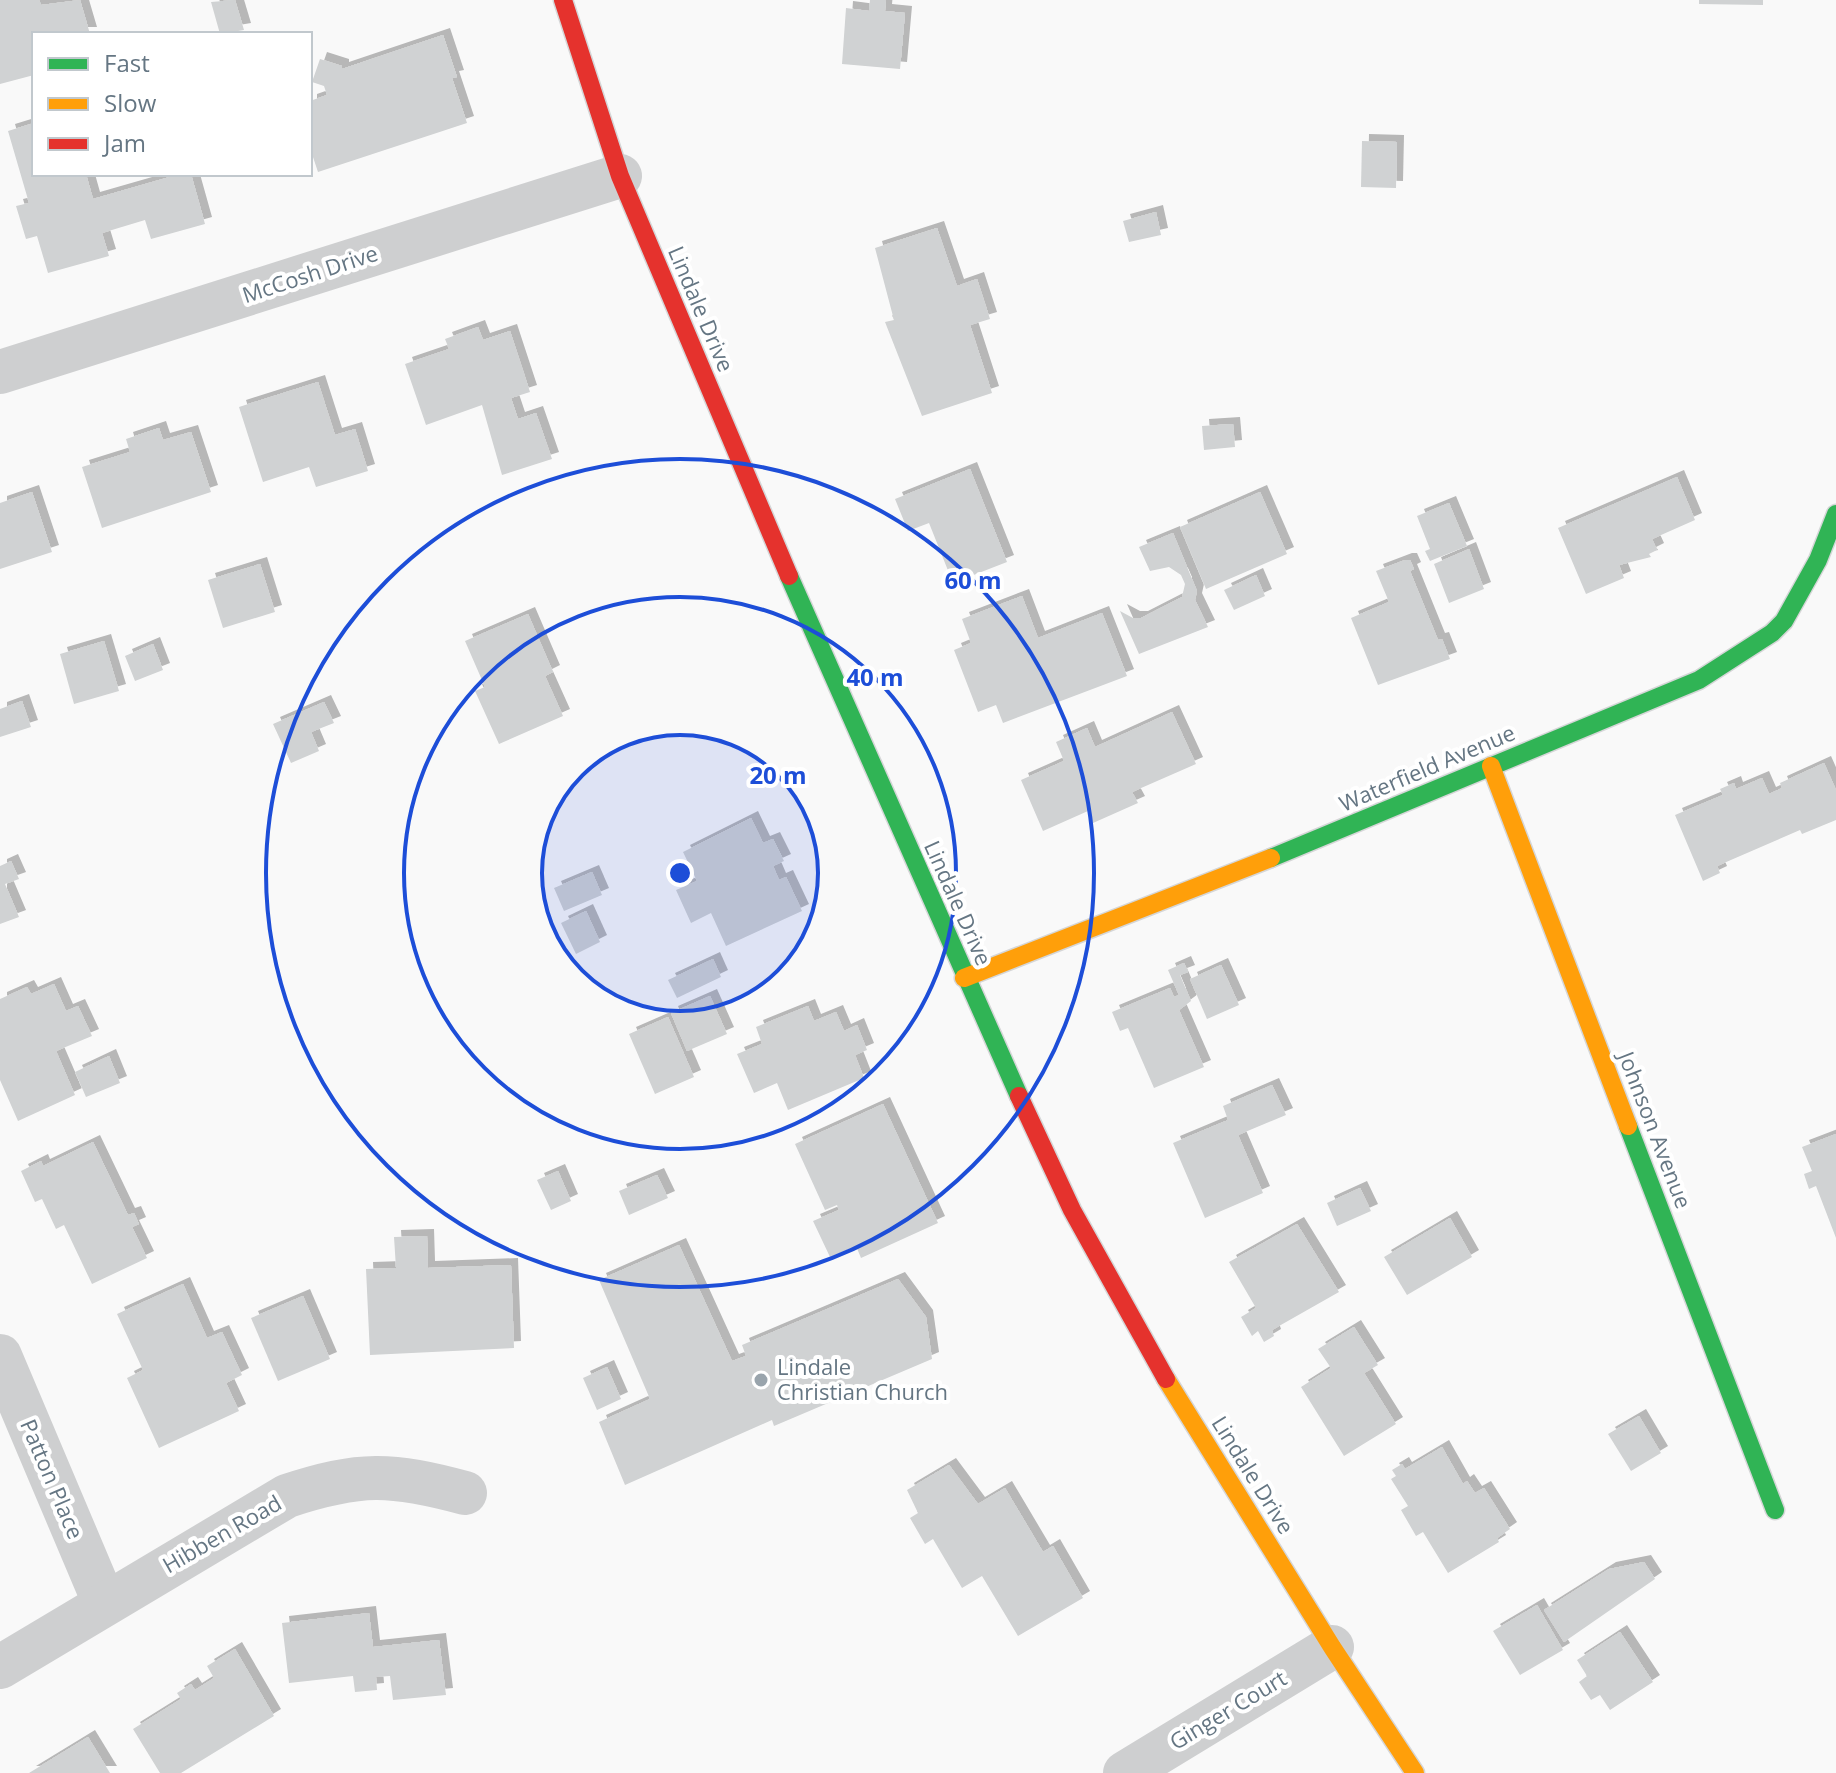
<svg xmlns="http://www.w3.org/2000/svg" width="1836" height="1773" viewBox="0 0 1836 1773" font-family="'Open Sans',sans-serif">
  <defs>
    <filter id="shadow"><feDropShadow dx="7" dy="-7" stdDeviation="0" flood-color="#0004"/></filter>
  </defs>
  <rect width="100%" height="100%" fill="#f9f9f9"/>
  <g fill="#d0d2d3" filter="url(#shadow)">
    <polygon points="0,0 39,0 41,5 80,0 90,34 34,34 34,75 0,84"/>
    <polygon points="235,0 244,30 220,34 211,2"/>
    <polygon points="870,0 886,0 885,11 905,13 900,69 842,64 846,8 869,11"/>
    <polygon points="1699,0 1763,0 1763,5 1699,4"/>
    <polygon points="443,35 457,77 452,78 467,123 318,172 310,148 310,101 327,95 324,86 312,82 320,59 342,66 342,69"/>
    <polygon points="34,123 34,174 86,174 93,199 180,174 191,174 205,224 151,239 145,220 102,233 109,256 48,273 37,236 26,239 16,206 29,203 8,131"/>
    <polygon points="1362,141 1397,142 1396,188 1361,187"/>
    <polygon points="1156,212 1161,235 1129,242 1123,221"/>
    <polygon points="937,228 957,286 977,279 990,319 970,325 992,393 922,416 885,322 894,320 875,248"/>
    <polygon points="478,327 483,340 510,331 530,392 511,398 518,419 536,413 552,459 502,475 482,405 426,425 405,364 449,349 445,339"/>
    <polygon points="318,382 335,435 355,429 368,471 316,487 309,467 263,482 239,407"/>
    <polygon points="1233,424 1235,447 1204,450 1202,426"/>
    <polygon points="159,428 163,440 191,432 211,492 102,528 82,467 130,452 126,439"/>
    <polygon points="970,469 1007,562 953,583 929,523 908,531 895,499"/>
    <polygon points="1677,477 1695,520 1652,539 1657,550 1649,554 1651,557 1619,565 1624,578 1586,594 1558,528"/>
    <polygon points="32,492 52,552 0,569 0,503"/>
    <polygon points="1260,492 1287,554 1206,589 1180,527"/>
    <polygon points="1449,503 1467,546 1430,561 1425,551 1430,549 1417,516"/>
    <polygon points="1173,533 1197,591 1195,600 1208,627 1139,654 1120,611 1133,618 1141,618 1182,597 1185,584 1181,575 1169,567 1150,571 1139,547"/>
    <polygon points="1469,549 1484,589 1449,603 1434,564"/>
    <polygon points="1405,560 1410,560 1414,569 1410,571 1438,640 1442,639 1450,659 1378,685 1351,618 1389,602 1376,571"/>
    <polygon points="260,564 275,612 223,628 208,580"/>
    <polygon points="1256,575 1265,596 1234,610 1224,590"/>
    <polygon points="1022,596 1038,638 1102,613 1127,676 1003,723 996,705 978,712 954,650 971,643 962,619"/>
    <polygon points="528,614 553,672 545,676 563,716 499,744 475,691 485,687 465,641"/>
    <polygon points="104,641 119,691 74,704 60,654"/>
    <polygon points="153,644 163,670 135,681 125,656"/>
    <polygon points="22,701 31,727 0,737 0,709"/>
    <polygon points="324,702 334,723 311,732 319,751 291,763 273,724"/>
    <polygon points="1172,712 1196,764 1132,792 1138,803 1093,823 1088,811 1043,831 1021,780 1064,761 1056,742 1087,728 1095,747"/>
    <polygon points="1824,763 1836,790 1836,820 1802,834 1800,830 1717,866 1720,873 1703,881 1675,815 1723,795 1720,789 1734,783 1736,789 1762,778 1769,794 1782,788 1780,783"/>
    <polygon points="751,818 763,843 773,839 784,861 773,866 779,880 786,877 802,911 726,946 711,913 691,923 676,890 697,881 683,852"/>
    <polygon points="11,861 19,879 5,884 19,917 0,924 0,866"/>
    <polygon points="592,872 602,895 564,911 554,888"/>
    <polygon points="586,911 600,942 576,954 561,923"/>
    <polygon points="713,959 721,977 677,998 668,980"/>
    <polygon points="1184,963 1188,972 1180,975 1191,1001 1179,1010 1204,1067 1154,1088 1128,1028 1120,1031 1112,1012 1170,988 1174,997 1179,995 1168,970"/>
    <polygon points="1221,965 1239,1005 1207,1019 1190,979"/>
    <polygon points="54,984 66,1011 78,1006 92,1036 56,1051 75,1095 18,1121 0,1080 0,999 27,987 31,994"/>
    <polygon points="710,996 727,1034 687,1051 671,1013"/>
    <polygon points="808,1006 814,1021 836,1012 844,1031 857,1025 867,1050 855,1055 864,1078 788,1110 777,1083 754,1093 737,1054 762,1044 756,1027"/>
    <polygon points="668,1017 694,1077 655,1094 629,1034"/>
    <polygon points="109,1056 120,1083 86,1097 75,1072"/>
    <polygon points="1272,1085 1286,1115 1238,1135 1263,1193 1205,1218 1173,1143 1228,1120 1223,1106"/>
    <polygon points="883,1104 938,1223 861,1258 856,1246 830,1257 813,1221 839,1210 837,1205 825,1210 795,1144"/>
    <polygon points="1836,1134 1836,1238 1816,1186 1809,1189 1804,1174 1812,1171 1802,1147"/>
    <polygon points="93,1142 128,1215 134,1213 139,1224 132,1227 147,1258 92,1284 64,1225 56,1229 42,1199 35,1202 21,1171 41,1161 43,1166"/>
    <polygon points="558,1171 571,1201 551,1210 537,1180"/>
    <polygon points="657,1175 668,1198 629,1215 619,1191"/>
    <polygon points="1360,1188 1371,1211 1337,1226 1327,1203"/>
    <polygon points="1450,1218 1472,1257 1407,1295 1384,1257"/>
    <polygon points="1297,1224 1339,1292 1272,1330 1274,1336 1264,1342 1258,1331 1252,1336 1241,1317 1256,1308 1229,1262"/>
    <polygon points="427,1236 428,1268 511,1265 514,1348 370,1355 366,1269 396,1268 394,1237"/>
    <polygon points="679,1245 732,1361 746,1356 742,1345 898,1279 926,1317 932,1359 774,1426 772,1420 625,1485 599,1422 650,1399 599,1280"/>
    <polygon points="183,1284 207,1338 222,1332 242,1375 226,1383 239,1411 159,1448 127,1378 143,1370 117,1314"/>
    <polygon points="303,1296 330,1359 278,1381 251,1318"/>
    <polygon points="1354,1327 1378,1365 1364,1373 1396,1424 1344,1456 1301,1387 1331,1368 1318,1349"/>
    <polygon points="607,1367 621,1399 597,1410 583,1378"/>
    <polygon points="1639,1416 1661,1453 1631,1471 1608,1434"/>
    <polygon points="1442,1447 1463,1484 1467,1481 1475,1493 1484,1488 1510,1529 1497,1538 1499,1542 1448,1573 1423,1532 1416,1536 1401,1510 1408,1506 1391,1479 1396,1476 1392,1470 1402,1464 1405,1469"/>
    <polygon points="949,1465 978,1504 1005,1488 1043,1552 1053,1546 1083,1598 1018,1636 982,1576 962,1588 933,1539 925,1544 910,1518 918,1513 907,1490"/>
    <polygon points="1644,1562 1655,1579 1564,1642 1544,1610 1609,1569"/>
    <polygon points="1537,1605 1563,1650 1520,1675 1493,1631"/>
    <polygon points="369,1613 373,1647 439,1640 446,1695 393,1700 390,1676 376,1677 377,1690 355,1692 353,1676 289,1683 282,1623"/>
    <polygon points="1620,1632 1653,1682 1610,1710 1600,1695 1591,1700 1579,1682 1587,1676 1577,1660"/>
    <polygon points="235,1649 274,1716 181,1773 160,1773 133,1729 181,1699 177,1693 191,1684 195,1690 214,1678 207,1666"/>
    <polygon points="88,1737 110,1773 29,1773"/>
  </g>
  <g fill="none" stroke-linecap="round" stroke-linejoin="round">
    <g stroke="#d5d6d7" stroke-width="21">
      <g id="fast">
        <polyline points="789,576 1019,1096"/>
        <polyline points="1271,858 1699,680 1772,633 1784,621 1818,560 1836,514"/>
        <polyline points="1628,1126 1775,1510"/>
      </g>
    </g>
    <g stroke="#d5d6d7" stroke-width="21">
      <g id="slow">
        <polyline points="1491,766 1628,1126"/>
        <polyline points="964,978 1271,858"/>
        <polyline points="1166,1379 1332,1647 1415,1773"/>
      </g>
    </g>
    <g stroke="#d5d6d7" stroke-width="21">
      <g id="jam">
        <polyline points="563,0 620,176 789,576"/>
        <polyline points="1019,1096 1072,1210 1166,1379"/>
      </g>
    </g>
    <g stroke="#cecfd0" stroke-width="44">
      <polyline points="0,372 620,176"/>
      <polyline points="0,1356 104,1602"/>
      <path d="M0,1667L287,1496C360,1472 391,1473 465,1493"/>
      <polyline points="1125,1773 1332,1647"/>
    </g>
    <use href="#fast" stroke="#30b455" stroke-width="18"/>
    <use href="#slow" stroke="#ff9f0a" stroke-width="18"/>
    <use href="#jam" stroke="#e5322d" stroke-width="18"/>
  </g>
  <circle cx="680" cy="873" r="138" fill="#1d4ed8" fill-opacity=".12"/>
  <g fill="none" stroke="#1d4ed8" stroke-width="4">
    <circle cx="680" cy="873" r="138"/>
    <circle cx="680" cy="873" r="276"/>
    <circle cx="680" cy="873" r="414"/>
  </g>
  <circle fill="#99a4ac" stroke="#fff" stroke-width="3" cx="761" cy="1380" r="8"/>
  <g text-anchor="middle" stroke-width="8" stroke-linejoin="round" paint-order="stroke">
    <g font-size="22" fill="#657683" stroke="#fff">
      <text transform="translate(310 274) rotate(-18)" y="8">McCosh Drive</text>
      <text transform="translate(701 309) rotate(67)" y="8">Lindale Drive</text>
      <text transform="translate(1427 768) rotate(-23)" y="8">Waterfield Avenue</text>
      <text transform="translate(958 903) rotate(66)" y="8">Lindale Drive</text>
      <text transform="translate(1655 1130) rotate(69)" y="8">Johnson Avenue</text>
      <text transform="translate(1253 1475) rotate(58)" y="8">Lindale Drive</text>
      <text transform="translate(52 1479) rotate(67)" y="8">Patton Place</text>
      <text transform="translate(222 1534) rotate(-30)" y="8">Hibben Road</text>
      <text transform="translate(1228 1710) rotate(-31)" y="8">Ginger Court</text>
    </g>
    <g font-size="22" fill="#657683" stroke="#fff" text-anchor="start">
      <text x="777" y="1375">Lindale<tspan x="777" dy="25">Christian Church</tspan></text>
    </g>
  </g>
  <circle cx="680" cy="873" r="12" fill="#1d4ed8" stroke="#fff" stroke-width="4"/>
  <g font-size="24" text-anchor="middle" font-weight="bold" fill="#1d4ed8" stroke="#fff" stroke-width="8" stroke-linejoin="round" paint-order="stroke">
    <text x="973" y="589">60 m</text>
    <text x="875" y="686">40 m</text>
    <text x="778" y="784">20 m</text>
  </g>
  <rect x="32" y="32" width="280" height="144" fill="#ffffff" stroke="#c1c8cd" stroke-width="2"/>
  <rect x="48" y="58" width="40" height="12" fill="#30b455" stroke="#c1c8cd" stroke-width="2"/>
  <text x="104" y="72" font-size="24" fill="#657683">Fast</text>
  <rect x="48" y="98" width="40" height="12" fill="#ff9f0a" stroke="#c1c8cd" stroke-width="2"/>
  <text x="104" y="112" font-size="24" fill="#657683">Slow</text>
  <rect x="48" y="138" width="40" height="12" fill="#e5322d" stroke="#c1c8cd" stroke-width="2"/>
  <text x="104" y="152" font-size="24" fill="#657683">Jam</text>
</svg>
